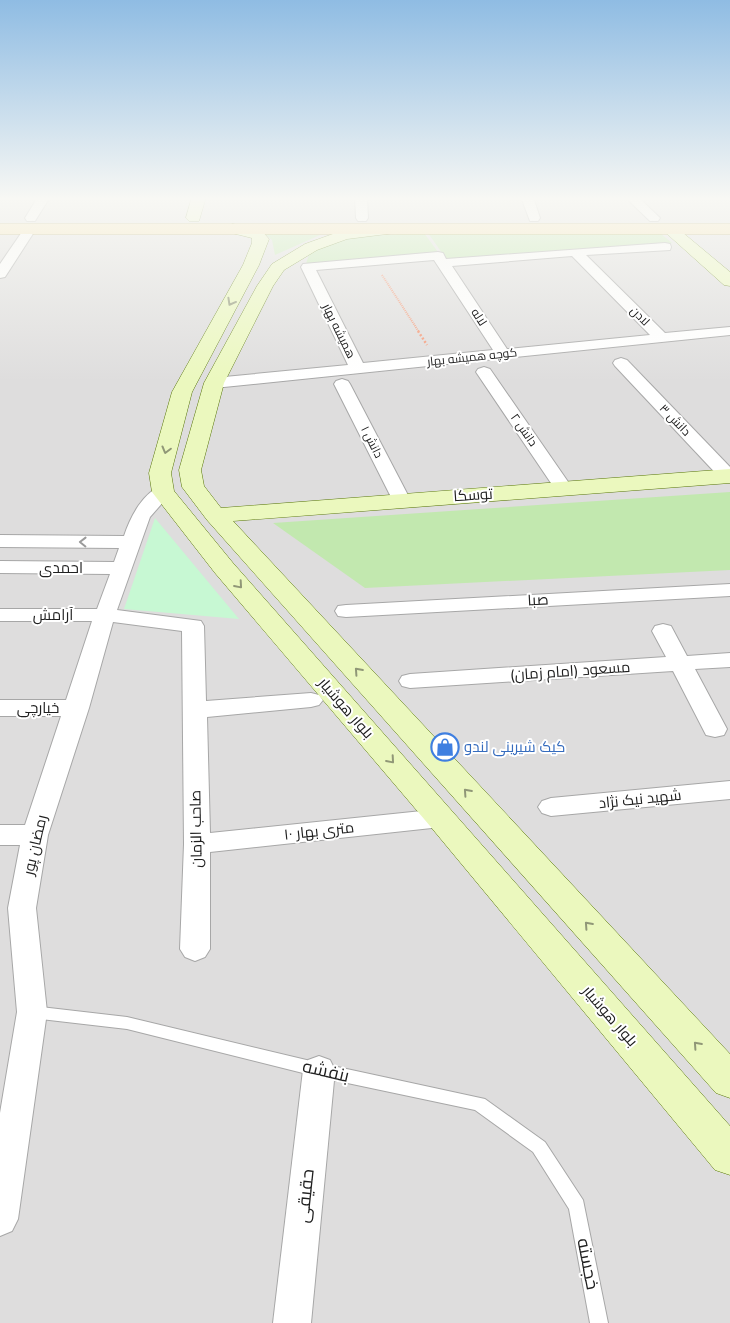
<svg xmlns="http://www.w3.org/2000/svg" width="730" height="1323" viewBox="0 0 730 1323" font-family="'Nunito Sans',Cairo,sans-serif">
  <rect width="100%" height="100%" fill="#f0efe7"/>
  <rect fill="#dedddd" x="0" y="197" width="730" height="1126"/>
  <g fill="#c2e8af">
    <path d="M424,233L438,252L306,264C307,261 308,255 311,253C328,234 398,235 424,233Z"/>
    <polygon points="428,233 660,233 672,243 447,260"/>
    <polygon points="265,234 320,235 275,255 272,240"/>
    <polygon points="730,492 730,570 365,588 273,523"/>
  </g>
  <polygon fill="#c7f8d3" points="155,518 239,619 124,609"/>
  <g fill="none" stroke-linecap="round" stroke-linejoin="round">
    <g stroke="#a7a7a7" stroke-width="2">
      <polygon id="lane" points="32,1006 127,1017 319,1063 485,1099 545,1142 583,1200 608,1323 590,1323 569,1209 533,1152 475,1110 319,1077 127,1029 32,1018 27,1017 24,1012 27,1007"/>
    </g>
    <g stroke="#a7a7a7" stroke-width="2">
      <g id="street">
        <polygon points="38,197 50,197 35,221 27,221 25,218"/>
        <polygon points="355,197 367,197 368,218 366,221 358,221 356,218"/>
        <polygon points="521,197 533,197 540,218 538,221 530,221"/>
        <polygon points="625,197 638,197 660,218 658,221 650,221"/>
        <polygon points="30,225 36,229 5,277 0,278 0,264 26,226"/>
        <path d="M665,243L670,244L671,247L670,250L586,255L665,333L730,327V335L214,388L208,386L206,383L208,380L214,378L348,365L301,267L303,264L438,252L443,253L446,259ZM572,256L650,335L507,349L452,266ZM434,260L493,350L363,363L316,270Z"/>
        <polygon points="621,358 627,360 730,467 730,481 722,480 615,366 613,363 615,360"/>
        <polygon points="484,367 490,369 573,489 571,493 564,495 557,493 555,489 476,372 478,369"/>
        <polygon points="342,379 348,381 350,384 411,501 409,505 402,507 395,505 393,501 334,384 336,381"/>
        <path d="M163,486L170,488L172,492L150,517L117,610L201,621L204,626L206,701L311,693L319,695L323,700L319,705L311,707L207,717L210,833L441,809L450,811L454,818L450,825L441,827L210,852V949L205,957L195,961L185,957L180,949L184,844L182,631L113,622L89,708L48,835L36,908L47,1012L18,1219L12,1231L0,1236V1113L17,1012L8,908L20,845H0V825H25L61,716H0V700H66L92,621H0V609H97L110,574L0,573V561L114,562L119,548L0,547V535L124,536C130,518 143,491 163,486Z"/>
        <polygon points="730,584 730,596 346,617 338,616 335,611 338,606 346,605"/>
        <polygon points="663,624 671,626 687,656 730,653 730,667 695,669 727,729 724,735 715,737 706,735 673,671 410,688 402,686 399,681 402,676 410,674 666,657 652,631 655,626"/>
        <polygon points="730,781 730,799 551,816 542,813 538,807 542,801 551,798"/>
        <polygon points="319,1056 330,1060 335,1070 311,1323 273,1323 303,1070 308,1060"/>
      </g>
    </g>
    <g stroke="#587609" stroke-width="1">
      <g id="secondary">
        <polygon points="192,197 206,197 199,221 189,221 186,218"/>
        <polygon points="233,224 262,231 269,239 259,265 192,392 171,473 174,491 233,563 730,1126 730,1175 715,1170 430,826 215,573 152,492 149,473 172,392 243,265 252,243 252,238 228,232 225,229 228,226"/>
        <polygon points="390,225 395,227 398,230 395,233 347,239 317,250 284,270 273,286 224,383 201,470 204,486 221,508 730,469 730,483 233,521 730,1054 730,1098 716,1093 207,520 182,487 179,470 204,383 257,286 272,264 305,244 344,230"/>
        <polygon points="671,225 676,227 730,272 730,286 724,285 666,233 663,230 666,227"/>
      </g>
    </g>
    <g stroke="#977e05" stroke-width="1">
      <rect id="primary" x="0" y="224" width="730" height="10"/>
    </g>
    <polyline stroke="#f59674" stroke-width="2" stroke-dasharray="1 1" stroke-linecap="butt" points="382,275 419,332"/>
    <polyline stroke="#f59674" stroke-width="2.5" stroke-dasharray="2 2" stroke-linecap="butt" points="418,331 427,345"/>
    <use href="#lane" fill="#fff" fill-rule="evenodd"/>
    <use href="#street" fill="#fff" fill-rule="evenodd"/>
    <use href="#secondary" fill="#ebf8be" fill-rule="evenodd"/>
    <use href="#primary" fill="#f9e2a4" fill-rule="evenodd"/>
  </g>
  <defs><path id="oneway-chevron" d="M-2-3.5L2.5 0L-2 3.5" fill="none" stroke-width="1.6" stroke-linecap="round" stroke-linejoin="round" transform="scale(1.25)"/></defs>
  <g stroke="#909777">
    <use href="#oneway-chevron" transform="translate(231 302) rotate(119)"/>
    <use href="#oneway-chevron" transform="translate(166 450) rotate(105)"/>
    <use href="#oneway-chevron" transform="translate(239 585) rotate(49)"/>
    <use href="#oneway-chevron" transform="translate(358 671) rotate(-132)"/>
    <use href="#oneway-chevron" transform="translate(391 760) rotate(49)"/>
    <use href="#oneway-chevron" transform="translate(467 792) rotate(-132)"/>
    <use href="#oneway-chevron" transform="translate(588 925) rotate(-132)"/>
    <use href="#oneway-chevron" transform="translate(697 1045) rotate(-132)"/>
  </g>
  <use stroke="#9b9b9b" href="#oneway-chevron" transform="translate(83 542) rotate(-179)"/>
  <linearGradient id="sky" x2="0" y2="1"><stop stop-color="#8fbce3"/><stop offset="0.52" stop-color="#f8f8f4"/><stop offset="1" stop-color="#f8f8f4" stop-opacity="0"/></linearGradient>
  <rect width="730" height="382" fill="url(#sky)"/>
  <defs>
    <g id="shop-ring" transform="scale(1.4375)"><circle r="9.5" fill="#fff" stroke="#3f7fe0" stroke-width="1.5"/><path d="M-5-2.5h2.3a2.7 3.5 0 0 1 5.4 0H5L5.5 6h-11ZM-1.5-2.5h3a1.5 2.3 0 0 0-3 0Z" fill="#3f7fe0"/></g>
  </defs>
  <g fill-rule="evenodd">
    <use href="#shop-ring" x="445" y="747"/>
  </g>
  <g text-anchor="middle" stroke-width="4" stroke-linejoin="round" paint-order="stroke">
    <g font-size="12" fill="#202020" stroke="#fff">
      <text transform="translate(640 316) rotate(45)" y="4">لادن</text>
      <text transform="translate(479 317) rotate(57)" y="4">لاله</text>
      <text transform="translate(339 331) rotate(64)" y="4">همیشه بهار</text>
      <text transform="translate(472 357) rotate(-6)" y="4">کوچه همیشه بهار</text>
      <text transform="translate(675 420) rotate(46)" y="4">دانش ۳</text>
      <text transform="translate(524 430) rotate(55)" y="4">دانش ۲</text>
      <text transform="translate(372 442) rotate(63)" y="4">دانش ۱</text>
    </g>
    <g font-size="15" fill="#202020" stroke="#fff">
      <text transform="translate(473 495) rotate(-4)" y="5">توسکا</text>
      <text x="61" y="573">احمدی</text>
      <text transform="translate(538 600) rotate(-3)" y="5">صبا</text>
      <text x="53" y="620">آرامش</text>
      <text transform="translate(570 671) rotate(-4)" y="5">مسعود (امام زمان)</text>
      <text x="38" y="713">خیارچی</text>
      <text transform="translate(346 708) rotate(49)" y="5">بلوار هوشیار</text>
      <text transform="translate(640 799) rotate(-6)" y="5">شهید نیک نژاد</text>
      <text transform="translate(196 829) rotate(-91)" y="5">صاحب الزمان</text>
      <text transform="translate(319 831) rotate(-6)" y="5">۱۰ متری بهار</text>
      <text transform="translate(35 845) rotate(-77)" y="5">رمضان پور</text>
      <text transform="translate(610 1016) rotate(49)" y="5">بلوار هوشیار</text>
    </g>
    <g font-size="15" fill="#366cbe" stroke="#fff" text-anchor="start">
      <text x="464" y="752">کیک شیرینی لندو</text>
    </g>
    <g font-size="18" fill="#202020" stroke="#fff">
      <text transform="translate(326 1071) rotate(13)" y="6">بنفشه</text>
      <text transform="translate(305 1196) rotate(-84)" y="6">حقیقی</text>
      <text transform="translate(588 1264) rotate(79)" y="6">خجسته</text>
    </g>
  </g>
</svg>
